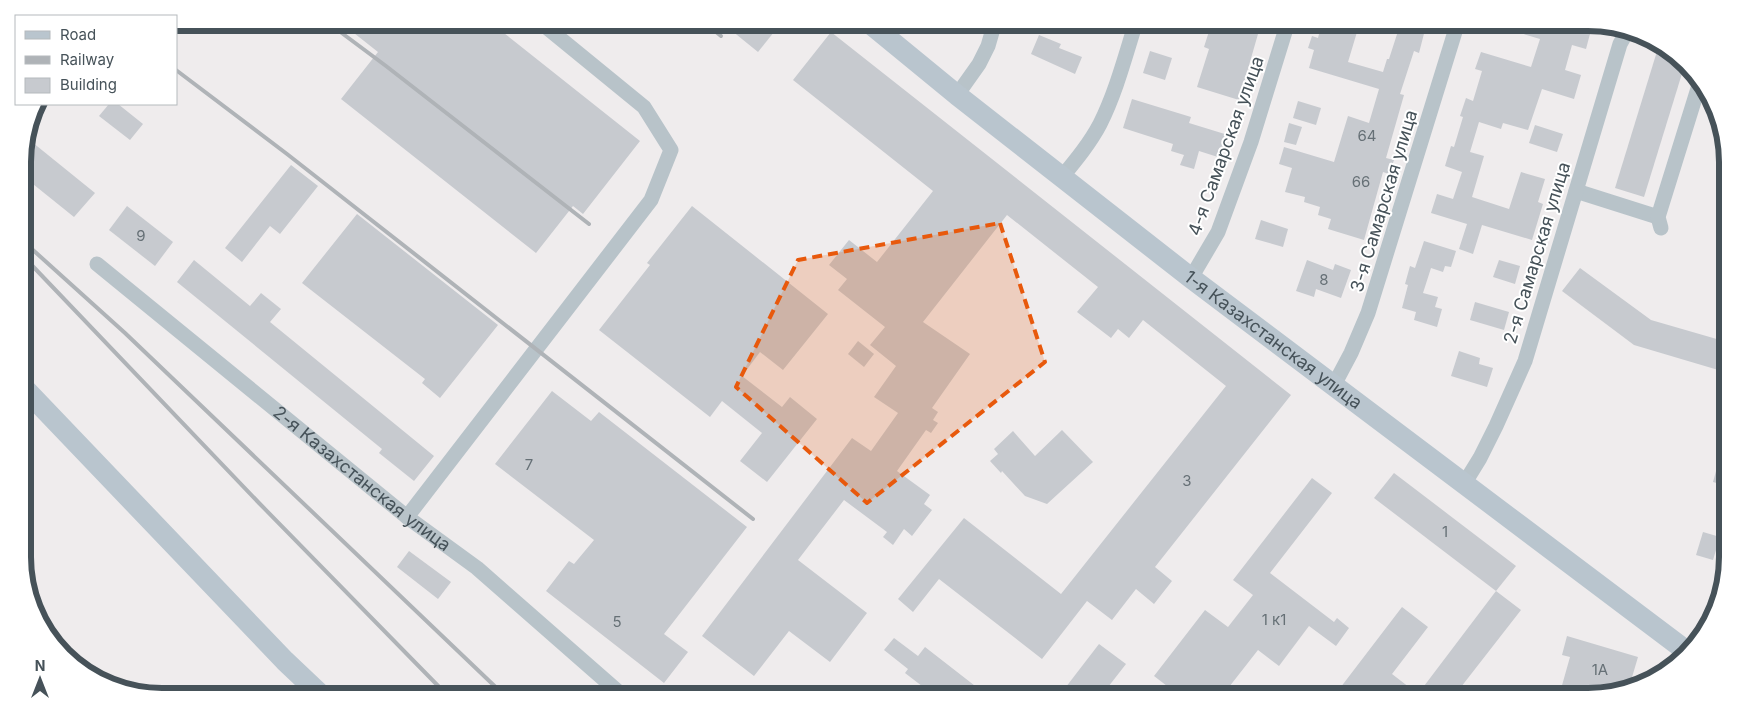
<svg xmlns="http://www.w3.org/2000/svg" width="1750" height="719" viewBox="0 0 1750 719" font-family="Inter,sans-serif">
  <rect width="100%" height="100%" fill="#efeced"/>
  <g fill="#c7cacf">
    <polygon points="340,22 490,22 640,141 583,214 573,206 536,253 341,99 378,52"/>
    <polygon points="721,22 782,22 758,52"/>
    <polygon points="1212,22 1220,22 1258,34 1239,100 1197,87 1209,49 1204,47"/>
    <polygon points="1322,22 1360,22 1348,62 1383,72 1387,59 1389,59 1399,28 1401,29 1403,22 1427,22 1419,53 1414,51 1400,94 1404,95 1386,158 1394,160 1389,174 1383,172 1364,240 1328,229 1331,219 1318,215 1320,207 1304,202 1305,197 1285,192 1292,168 1279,164 1284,147 1334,162 1348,116 1369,123 1379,89 1309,68 1314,50 1308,48 1312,36 1318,38"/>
    <polygon points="1498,22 1565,22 1591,30 1586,49 1572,45 1565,70 1581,75 1574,99 1542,89 1528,130 1503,123 1501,129 1479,122 1470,152 1484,156 1472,197 1509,209 1521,172 1545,179 1538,202 1543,204 1532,240 1482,225 1473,254 1459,249 1467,224 1431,213 1437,194 1453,199 1462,172 1445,166 1451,146 1454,147 1463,117 1460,116 1466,98 1473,101 1482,71 1475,69 1481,52 1531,67 1540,39 1497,26"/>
    <polygon points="831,32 1291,395 1155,567 1172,581 1154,604 1136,589 1112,620 1087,601 1042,659 939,579 913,612 898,599 964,518 1061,594 1226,386 1143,320 1129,338 1118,329 1111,338 1077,312 1098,287 1007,215 923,322 970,354 932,408 938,412 933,420 938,423 931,433 926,430 897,471 930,495 924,504 932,510 912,536 904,529 893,545 883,537 887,532 844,500 798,560 867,613 830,662 789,631 754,676 702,636 852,438 871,451 898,413 874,397 896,366 870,345 885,327 838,290 847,279 829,265 849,240 877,262 933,191 793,80"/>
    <polygon points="1039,35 1061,44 1059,48 1082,57 1075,74 1031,54"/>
    <polygon points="1658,48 1684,67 1644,197 1615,188"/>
    <polygon points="1150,51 1172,58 1165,80 1143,73"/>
    <polygon points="1132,99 1191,117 1189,123 1228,135 1221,158 1199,151 1194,169 1180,165 1184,155 1171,151 1173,144 1123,128"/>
    <polygon points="1298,101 1321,108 1316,125 1293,118"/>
    <polygon points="109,104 118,104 143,124 130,140 99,116"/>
    <polygon points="1289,123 1302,127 1296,145 1284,142"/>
    <polygon points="1535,125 1563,134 1557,152 1529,143"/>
    <polygon points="27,138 95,193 74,217 23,176 23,153"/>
    <polygon points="291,165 318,186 280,234 270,226 242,262 225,248"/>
    <polygon points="127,206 173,242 155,266 109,230"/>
    <polygon points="692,206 828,314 783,370 760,352 742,376 782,407 790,397 817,419 767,482 740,461 762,433 722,401 710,417 599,330 650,265 647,263"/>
    <polygon points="357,214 498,325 440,398 422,383 425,379 302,283"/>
    <polygon points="1261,220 1288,229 1283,247 1255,239"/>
    <polygon points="1424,241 1456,251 1451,267 1445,266 1443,272 1431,268 1423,293 1438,297 1435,307 1442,309 1437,327 1414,320 1416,312 1402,308 1408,285 1405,284 1410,266 1415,268"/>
    <polygon points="194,260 250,306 261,293 281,309 270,322 434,456 414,481 379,453 382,449 177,282"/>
    <polygon points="1307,260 1333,270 1335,264 1351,270 1341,298 1316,289 1314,297 1296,291"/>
    <polygon points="1499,260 1520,266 1515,284 1493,277"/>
    <polygon points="1580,268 1651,320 1727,342 1727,364 1725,372 1634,345 1562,291"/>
    <polygon points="1475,302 1509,312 1504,330 1470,320"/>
    <polygon points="858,341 874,354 864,367 848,354"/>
    <polygon points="1459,351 1480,358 1479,364 1493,368 1487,387 1451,376"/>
    <polygon points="552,391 591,421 599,412 747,527 664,634 688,652 664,683 546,591 569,561 574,564 594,540 495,464"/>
    <polygon points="1062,430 1093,462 1047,504 1025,496 1002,471 1001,473 990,461 998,454 994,449 1013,431 1035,456"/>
    <polygon points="1723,446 1727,446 1727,486 1713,482"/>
    <polygon points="1394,473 1516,566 1496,591 1374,498"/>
    <polygon points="1312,478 1332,493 1270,573 1334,622 1337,618 1349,628 1336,646 1309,626 1279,666 1258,650 1222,696 1180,696 1154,676 1205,610 1228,627 1253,595 1233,580"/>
    <polygon points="1703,532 1720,537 1713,560 1696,555"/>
    <polygon points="409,551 451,582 438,599 397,567"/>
    <polygon points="1496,591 1521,610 1454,696 1334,696 1402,607 1428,627 1392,674 1418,694"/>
    <polygon points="1567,636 1638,657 1630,684 1596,696 1559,696 1570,657 1562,655"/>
    <polygon points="894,638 918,656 925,647 988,696 935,696 905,673 908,669 884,650"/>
    <polygon points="1099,644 1126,664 1101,696 1059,696"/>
  </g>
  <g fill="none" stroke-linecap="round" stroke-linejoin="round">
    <g stroke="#b8c3c9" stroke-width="15">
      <polyline points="957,95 979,64 988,46 995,22"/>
      <path d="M1062,177C1076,160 1090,143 1100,124C1116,92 1125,57 1136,22"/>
      <polyline points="1576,191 1658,217"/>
      <polyline points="1661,228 1658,217 1700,82"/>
      <path id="s1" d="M97,264L407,517L477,568L623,696"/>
      <polyline points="1191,278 1218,232 1251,142 1288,22"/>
      <polyline points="1334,385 1351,353 1368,313 1458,22"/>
      <polyline points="1464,484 1480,458 1496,426 1525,361 1620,44 1625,35 1634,31"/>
      <polyline points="407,517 651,200 671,150 644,107 540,22"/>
    </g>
    <g stroke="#b9c5ce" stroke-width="21">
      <path id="s2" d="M868,22L957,95L1191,278L1685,650"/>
      <polyline points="24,388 285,661 322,696"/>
    </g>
    <g stroke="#afb3b7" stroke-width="4">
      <polyline points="327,22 386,66 589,224"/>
      <polyline points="704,22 721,36"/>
      <polyline points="176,70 287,154 753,519"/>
      <polyline points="23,241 125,333 505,696"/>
      <polyline points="23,256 259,503 448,696"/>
    </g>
  </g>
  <path fill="#e8590c" fill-opacity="0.2" stroke="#e8590c" stroke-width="4" stroke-dasharray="10 6" stroke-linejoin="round" d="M1000,223L1045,362L867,503L736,387L798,260Z"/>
  <g text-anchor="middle" stroke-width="4" stroke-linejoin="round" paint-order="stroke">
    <g font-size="15" fill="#667076">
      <text x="1367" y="141">64</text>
      <text x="1361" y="187">66</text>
      <text x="141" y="241">9</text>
      <text x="1324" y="285">8</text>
      <text x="529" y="470">7</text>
      <text x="1187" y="486">3</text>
      <text x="1445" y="537">1</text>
      <text x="1274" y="625">1 к1</text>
      <text x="617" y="627">5</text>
      <text x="1600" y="675">1А</text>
    </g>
    <g font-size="18" fill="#465259" stroke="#fff">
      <text transform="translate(1226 146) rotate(-70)" y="6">4-я Самарская улица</text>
      <text transform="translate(1384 201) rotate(-73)" y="6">3-я Самарская улица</text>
      <text transform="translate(1537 253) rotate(-73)" y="6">2-я Самарская улица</text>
      <text dy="6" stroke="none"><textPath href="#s2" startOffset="515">1-я Казахстанская улица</textPath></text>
      <text dy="6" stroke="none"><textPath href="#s1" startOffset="341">2-я Казахстанская улица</textPath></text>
    </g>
  </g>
  <path d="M0 0H1750V719H0ZM162 31H1588A131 131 0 0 1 1719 162V557A131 131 0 0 1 1588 688H162A131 131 0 0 1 31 557V162A131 131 0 0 1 162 31Z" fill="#fff" fill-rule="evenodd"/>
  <path fill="none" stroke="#465259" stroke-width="6" d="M162 31H1588A131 131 0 0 1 1719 162V557A131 131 0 0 1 1588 688H162A131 131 0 0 1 31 557V162A131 131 0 0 1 162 31Z"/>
  <rect x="15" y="15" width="162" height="90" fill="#ffffff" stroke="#b5babd"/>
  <rect x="25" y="31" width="25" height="8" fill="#b9c5ce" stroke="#b5babd"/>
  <text x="60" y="40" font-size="15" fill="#465259">Road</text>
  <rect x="25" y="56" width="25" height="8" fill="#afb3b7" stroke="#b5babd"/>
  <text x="60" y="65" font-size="15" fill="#465259">Railway</text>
  <rect x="25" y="78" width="25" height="15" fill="#c7cacf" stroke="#b5babd"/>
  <text x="60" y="90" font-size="15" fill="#465259">Building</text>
  <g transform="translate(40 679)" stroke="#ffffff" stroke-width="4" paint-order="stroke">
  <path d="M0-4L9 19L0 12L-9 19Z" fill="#465259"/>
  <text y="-8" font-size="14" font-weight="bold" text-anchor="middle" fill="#465259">N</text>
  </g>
</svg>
